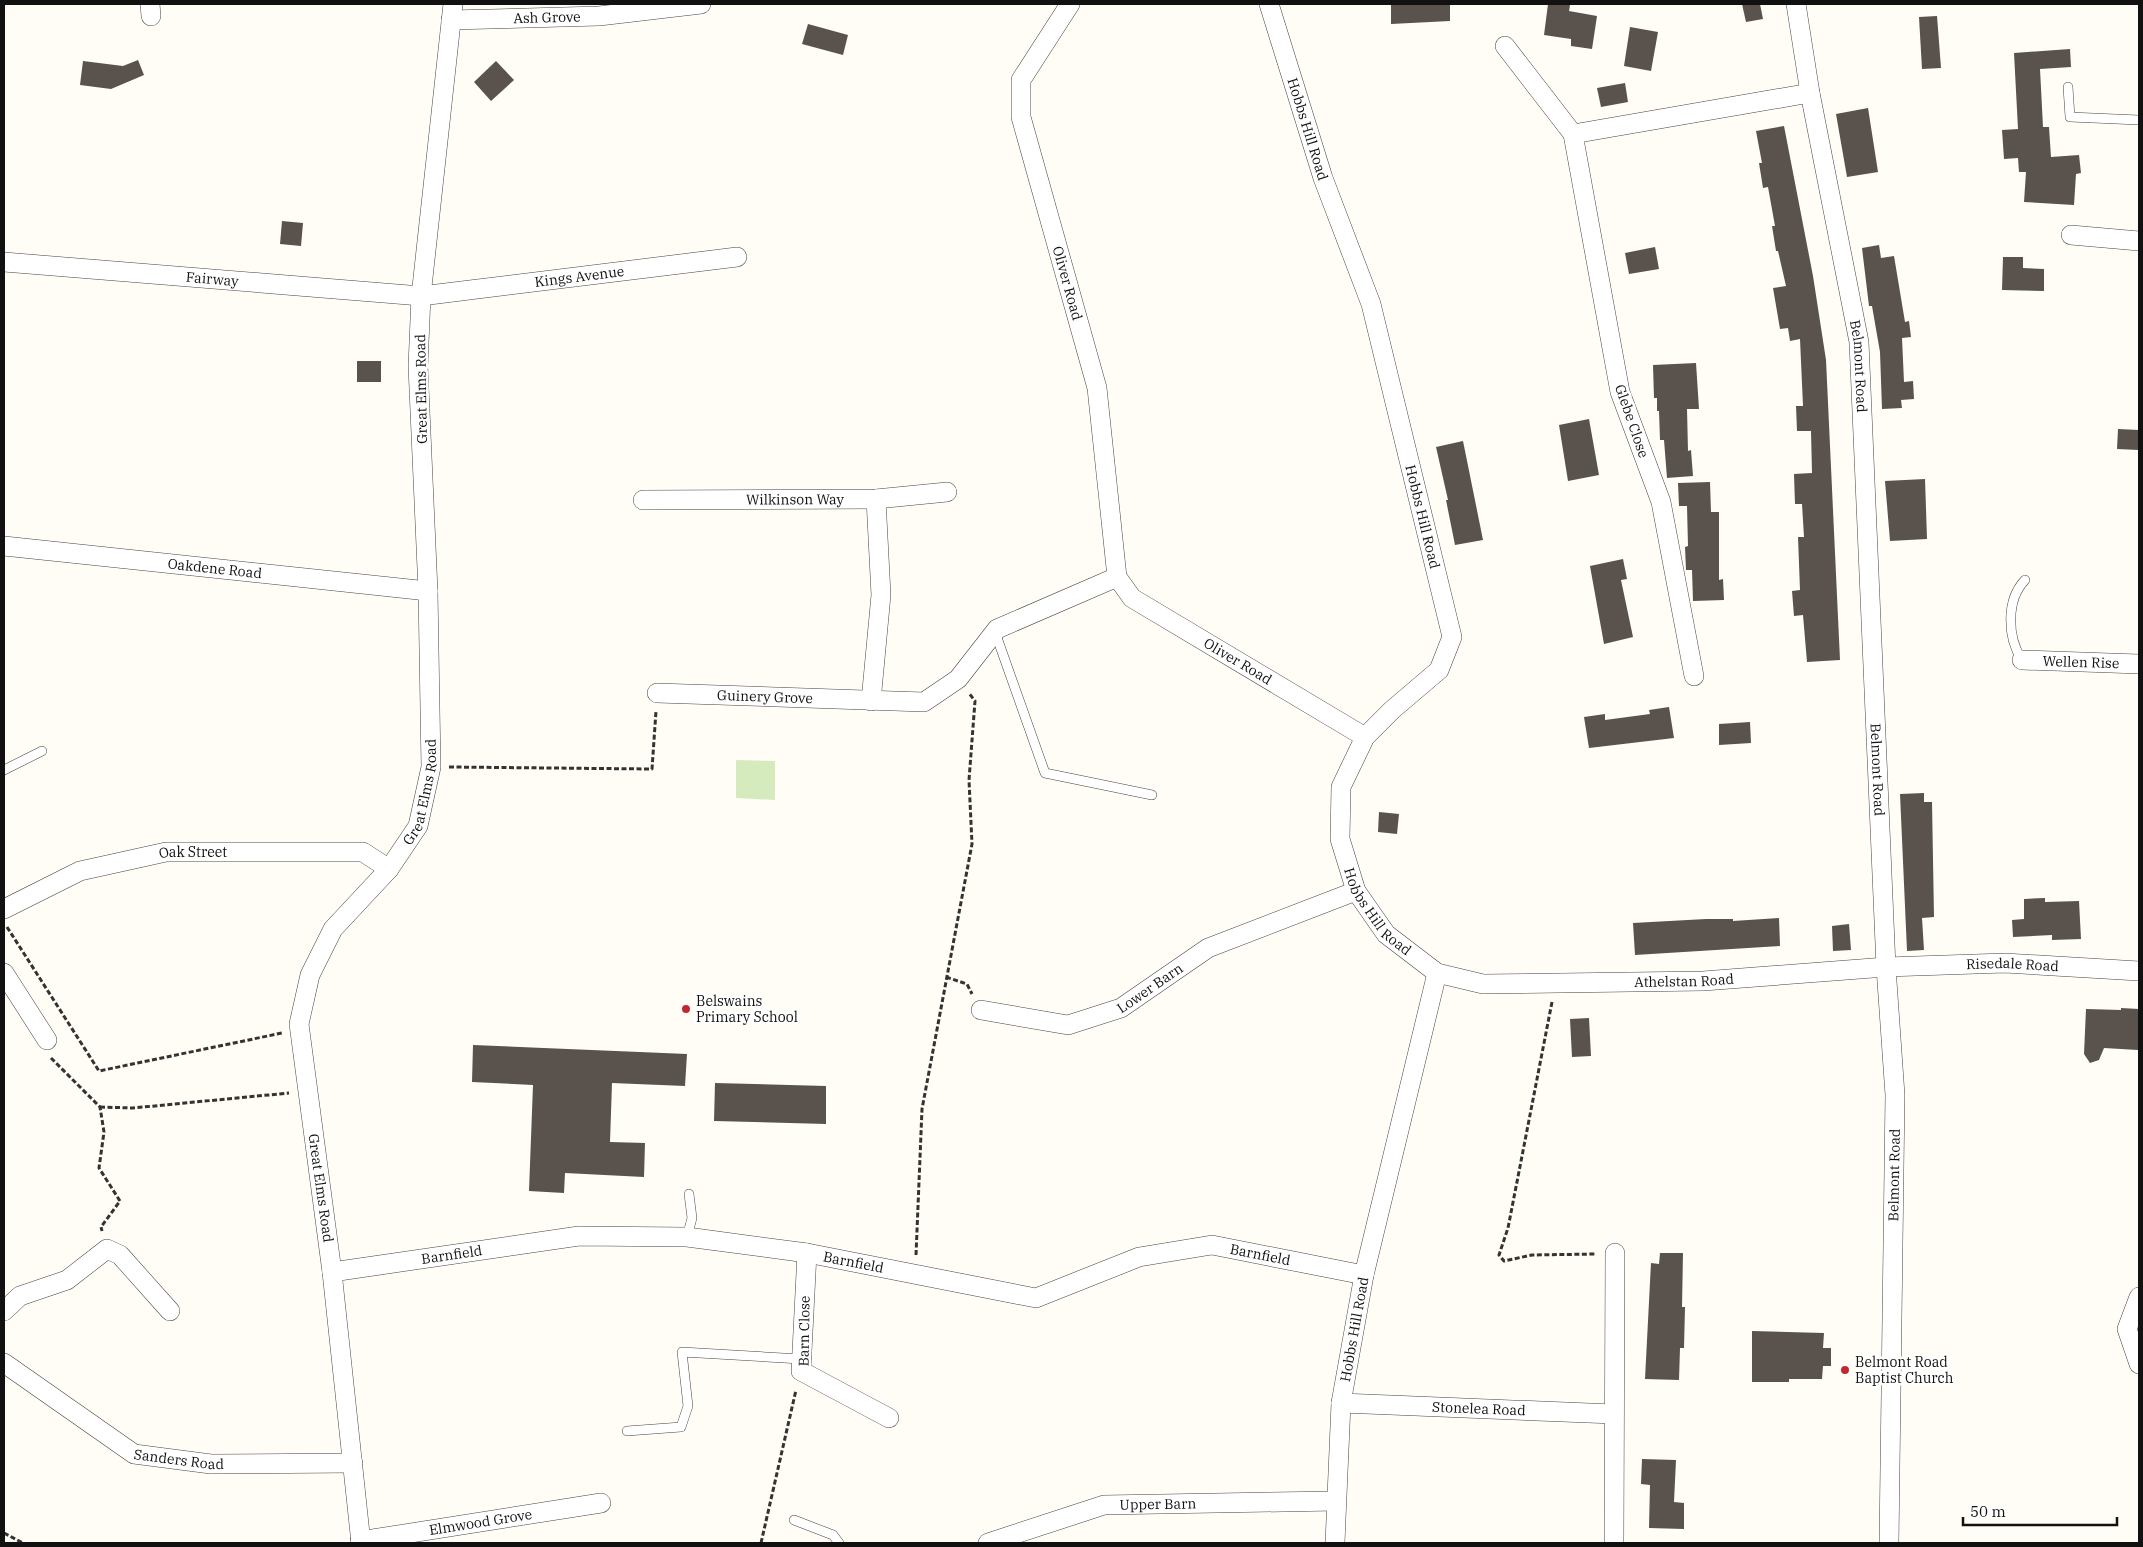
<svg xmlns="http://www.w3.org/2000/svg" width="2143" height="1547" viewBox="0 0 2143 1547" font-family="'IBM Plex Serif',serif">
  <rect width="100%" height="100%" fill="#fffdf5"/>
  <polygon fill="#d5ebbd" points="736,760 775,761 775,800 736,798"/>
  <g fill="#5a524d">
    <polygon points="1391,4 1450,4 1450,21 1391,24"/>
    <polygon points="1548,4 1570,5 1569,11 1597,16 1592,49 1571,46 1571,39 1544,35"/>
    <polygon points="1742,4 1760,4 1763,19 1746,22"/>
    <polygon points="1937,16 1941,68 1922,69 1919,17"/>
    <polygon points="808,24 848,35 843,55 802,44"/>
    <polygon points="1630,27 1658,32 1651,71 1624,66"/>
    <polygon points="2070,49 2071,67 2040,69 2043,127 2049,127 2051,157 2079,155 2081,173 2076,174 2074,205 2024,202 2026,172 2019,172 2018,158 2004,159 2002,130 2018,129 2014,53"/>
    <polygon points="138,60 144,75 111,89 80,85 83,61 123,66"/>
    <polygon points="496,61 514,80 491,101 474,82"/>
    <polygon points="1625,83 1628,102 1601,107 1597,88"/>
    <polygon points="1868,108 1878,172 1847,177 1836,114"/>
    <polygon points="1784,126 1813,276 1826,360 1840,660 1807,662 1803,615 1794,616 1792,591 1800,590 1798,537 1804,537 1802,504 1795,504 1794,474 1812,473 1811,431 1797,431 1796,406 1803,406 1800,339 1790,341 1788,328 1780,329 1773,288 1786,286 1778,251 1776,251 1772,226 1775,226 1768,187 1763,188 1759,163 1762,163 1756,131"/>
    <polygon points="282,221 303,223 301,246 280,244"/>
    <polygon points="1879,245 1881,258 1894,256 1905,322 1909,321 1911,337 1902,338 1904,382 1913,381 1914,399 1901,400 1902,408 1882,409 1880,352 1872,306 1869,306 1862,248"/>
    <polygon points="1655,247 1659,269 1629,274 1625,253"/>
    <polygon points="2003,257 2023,257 2023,268 2044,269 2044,291 2002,290"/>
    <rect x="357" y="361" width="24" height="21"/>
    <polygon points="1696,363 1699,409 1687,409 1688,451 1691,450 1693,476 1667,478 1664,440 1660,440 1659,411 1657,411 1657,398 1654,398 1653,365"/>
    <polygon points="1589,419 1599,475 1568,481 1559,425"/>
    <polygon points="2118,429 2139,430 2139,450 2117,449"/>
    <polygon points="1463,441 1483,540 1455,545 1446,500 1448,500 1436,447"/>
    <polygon points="1925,479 1927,539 1890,541 1885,481"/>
    <polygon points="1710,482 1711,512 1719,512 1719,580 1723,579 1724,600 1693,601 1692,570 1686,570 1685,547 1688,546 1687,506 1679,506 1678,483"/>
    <polygon points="1623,559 1627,579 1621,580 1633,637 1604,644 1590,566"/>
    <polygon points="1669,707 1674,738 1589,748 1584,717 1605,714 1605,720 1650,714 1649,710"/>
    <polygon points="1750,722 1751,743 1719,745 1719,724"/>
    <polygon points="1924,793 1924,802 1932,802 1934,917 1922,918 1924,950 1907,951 1900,794"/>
    <polygon points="1379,812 1399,814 1397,834 1378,832"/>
    <polygon points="2045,898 2045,902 2079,901 2081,939 2052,940 2052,935 2013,937 2012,920 2024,919 2024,899"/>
    <polygon points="1779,918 1780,946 1635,955 1633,923 1706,919 1733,919 1733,921"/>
    <polygon points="1849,924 1851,950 1833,951 1832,926"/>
    <polygon points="2121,1008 2139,1009 2138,1050 2104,1048 2099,1060 2090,1063 2084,1054 2086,1009 2121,1010"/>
    <polygon points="1589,1018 1591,1056 1572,1057 1570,1019"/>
    <polygon points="473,1045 687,1054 685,1086 612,1083 610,1142 645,1143 644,1177 565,1173 564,1193 529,1191 533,1085 472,1082"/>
    <polygon points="715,1083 826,1086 826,1124 714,1121"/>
    <polygon points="1660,1253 1683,1253 1682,1307 1685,1307 1684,1348 1680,1348 1679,1380 1645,1379 1651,1263 1659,1264"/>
    <polygon points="1752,1331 1824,1333 1823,1348 1831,1348 1831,1366 1823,1366 1822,1379 1789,1379 1789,1382 1752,1382"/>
    <polygon points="1642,1459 1676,1460 1674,1502 1684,1503 1684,1529 1649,1528 1650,1485 1641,1484"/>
  </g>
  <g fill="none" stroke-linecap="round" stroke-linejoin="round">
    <g stroke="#444" stroke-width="10">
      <g id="service">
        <polyline points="2068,87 2070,117 2139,120"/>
        <polyline points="995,632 1045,773 1152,795"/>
        <path d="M2022,660C2007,637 2006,600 2025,580"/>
        <polyline points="4,770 42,751"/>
        <polyline points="687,1237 692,1218 689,1194"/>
        <polyline points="627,1431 681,1427 688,1406 682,1352 801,1359"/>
        <polyline points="794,1520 833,1535 839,1543"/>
      </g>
    </g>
    <g stroke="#444" stroke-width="20">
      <g id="minor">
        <polyline points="150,4 151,16"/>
        <path id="s1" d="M1070,4L1021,80V117L1097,388L1117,577L1132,598L1365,737"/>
        <path id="s2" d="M1269,4L1323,178L1371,304L1452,637L1439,670L1392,710L1365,737L1341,787L1340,839L1356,891L1386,934L1437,973L1483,984L1703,981L1886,967L2005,963L2139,971"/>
        <path id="s3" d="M1796,4L1810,93L1859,342L1886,967L1895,1095L1889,1543"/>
        <path id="s4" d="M451,20L599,16L701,4"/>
        <polyline points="1505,46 1573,134"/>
        <polyline points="2071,235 2139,241"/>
        <path id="s5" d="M4,262L421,296L737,257"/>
        <path id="s6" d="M643,500L876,499L947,492"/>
        <path id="s7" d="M4,546L428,591"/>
        <path id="s8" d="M2022,660L2139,664"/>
        <polyline points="1694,676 1661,502 1620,392 1573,134 1810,93"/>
        <path id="s9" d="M657,693L924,702L958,679L997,629L1117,577"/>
        <polyline points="871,701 881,595 876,499"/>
        <path id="s10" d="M4,909L80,871L166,852H363L389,869"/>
        <polyline points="4,973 47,1040"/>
        <path id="s11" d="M981,1010L1068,1025L1121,1008L1208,948L1356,891"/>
        <polyline points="807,1253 801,1371 889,1418"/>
        <path id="s12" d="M332,1272L579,1236L687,1237L807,1253L1036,1298L1139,1257L1212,1245L1364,1275"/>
        <polyline points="2139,1297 2127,1329 2139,1364"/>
        <polyline points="4,1311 20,1296 67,1280 107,1249 120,1255 170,1311"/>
        <path id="s13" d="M4,1363L134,1454L211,1464L353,1463"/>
        <path id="s14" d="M1341,1403L1614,1414"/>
        <path id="s15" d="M360,1541L601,1503"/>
        <path id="s16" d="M361,1543L332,1272L299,1024L310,975L333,929L389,869L418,826L431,767L428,591L418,366L421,296L453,4"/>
        <path id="s17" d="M988,1543L1104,1505L1335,1501"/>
        <path id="s18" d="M1335,1543L1341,1403L1364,1275L1437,973"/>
        <polyline points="1614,1543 1615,1253"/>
      </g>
    </g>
    <g stroke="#333" stroke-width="3" stroke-dasharray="5 2.5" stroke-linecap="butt">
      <polyline points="449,767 652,769 656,711"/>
      <polyline points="7,927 99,1071 282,1033"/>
      <polyline points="946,977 967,984 972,994"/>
      <polyline points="1552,1002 1508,1228 1499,1255 1504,1261 1532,1255 1596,1254"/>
      <polyline points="51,1058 100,1107 104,1132 99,1168 120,1201 101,1227 102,1231"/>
      <polyline points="100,1107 133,1108 289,1093"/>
      <polyline points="916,1255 922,1109 972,844 969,780 975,701 969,693"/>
      <polyline points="4,1533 23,1543"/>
      <polyline points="761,1543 796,1390"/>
    </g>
    <use href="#service" stroke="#fff" stroke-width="9"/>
    <use href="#minor" stroke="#fff" stroke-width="19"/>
  </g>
  <g fill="#c4262e" stroke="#fff" stroke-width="2">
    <circle cx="686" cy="1009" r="5"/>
    <circle cx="1845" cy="1370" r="5"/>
  </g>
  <g text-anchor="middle" stroke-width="5" stroke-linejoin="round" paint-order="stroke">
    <g font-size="14" fill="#111" stroke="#fff">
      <text dy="5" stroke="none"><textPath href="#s4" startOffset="96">Ash Grove</textPath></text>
      <text dy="5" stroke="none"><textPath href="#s2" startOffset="131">Hobbs Hill Road</textPath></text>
      <text dy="5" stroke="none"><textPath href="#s5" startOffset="578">Kings Avenue</textPath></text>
      <text dy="5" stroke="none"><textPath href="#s5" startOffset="209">Fairway</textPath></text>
      <text dy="5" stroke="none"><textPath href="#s1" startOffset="300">Oliver Road</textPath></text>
      <text dy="5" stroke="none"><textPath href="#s3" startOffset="368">Belmont Road</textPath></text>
      <text transform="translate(421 389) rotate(-91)" y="5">Great Elms Road</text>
      <text transform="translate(1632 421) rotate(71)" y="5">Glebe Close</text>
      <text dy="5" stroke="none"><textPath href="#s6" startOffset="152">Wilkinson Way</textPath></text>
      <text dy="5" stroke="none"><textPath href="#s2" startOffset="536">Hobbs Hill Road</textPath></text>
      <text dy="5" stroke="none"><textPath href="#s7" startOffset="212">Oakdene Road</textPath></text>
      <text dy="5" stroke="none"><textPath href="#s1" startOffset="748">Oliver Road</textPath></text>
      <text dy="5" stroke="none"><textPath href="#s8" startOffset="59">Wellen Rise</textPath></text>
      <text dy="5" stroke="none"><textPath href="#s9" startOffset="108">Guinery Grove</textPath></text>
      <text dy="5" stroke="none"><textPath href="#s3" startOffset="772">Belmont Road</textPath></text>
      <text dy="5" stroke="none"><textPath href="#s16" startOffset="792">Great Elms Road</textPath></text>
      <text dy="5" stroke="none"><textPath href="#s10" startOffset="200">Oak Street</textPath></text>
      <text dy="5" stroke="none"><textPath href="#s2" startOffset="986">Hobbs Hill Road</textPath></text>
      <text dy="5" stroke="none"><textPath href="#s2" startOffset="1651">Risedale Road</textPath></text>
      <text dy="5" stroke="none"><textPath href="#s2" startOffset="1322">Athelstan Road</textPath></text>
      <text dy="5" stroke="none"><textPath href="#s11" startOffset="179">Lower Barn</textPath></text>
      <text transform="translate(1894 1175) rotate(-89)" y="5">Belmont Road</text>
      <text transform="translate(321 1188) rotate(82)" y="5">Great Elms Road</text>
      <text dy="5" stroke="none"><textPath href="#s12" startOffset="121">Barnfield</textPath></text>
      <text dy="5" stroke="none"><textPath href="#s12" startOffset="946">Barnfield</textPath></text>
      <text dy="5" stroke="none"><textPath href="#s12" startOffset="526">Barnfield</textPath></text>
      <text dy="5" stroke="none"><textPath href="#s18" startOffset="215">Hobbs Hill Road</textPath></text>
      <text transform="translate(804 1331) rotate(-89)" y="5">Barn Close</text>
      <text dy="5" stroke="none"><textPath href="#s14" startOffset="138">Stonelea Road</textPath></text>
      <text dy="5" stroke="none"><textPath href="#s13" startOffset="204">Sanders Road</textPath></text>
      <text dy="5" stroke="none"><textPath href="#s17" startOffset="176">Upper Barn</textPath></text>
      <text dy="5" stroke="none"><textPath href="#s15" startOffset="122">Elmwood Grove</textPath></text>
    </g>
    <g font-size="14" fill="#111" stroke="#fff" text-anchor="start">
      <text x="696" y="1006">Belswains<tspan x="696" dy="16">Primary School</tspan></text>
      <text x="1855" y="1367">Belmont Road<tspan x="1855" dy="16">Baptist Church</tspan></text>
    </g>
  </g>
  <rect width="2143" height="1547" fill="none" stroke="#111111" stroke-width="10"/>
  <path d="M1963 1517v8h154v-8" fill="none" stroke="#111111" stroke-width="2.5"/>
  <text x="1970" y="1517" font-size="15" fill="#111111" stroke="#ffffff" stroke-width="4" paint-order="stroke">50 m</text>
</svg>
